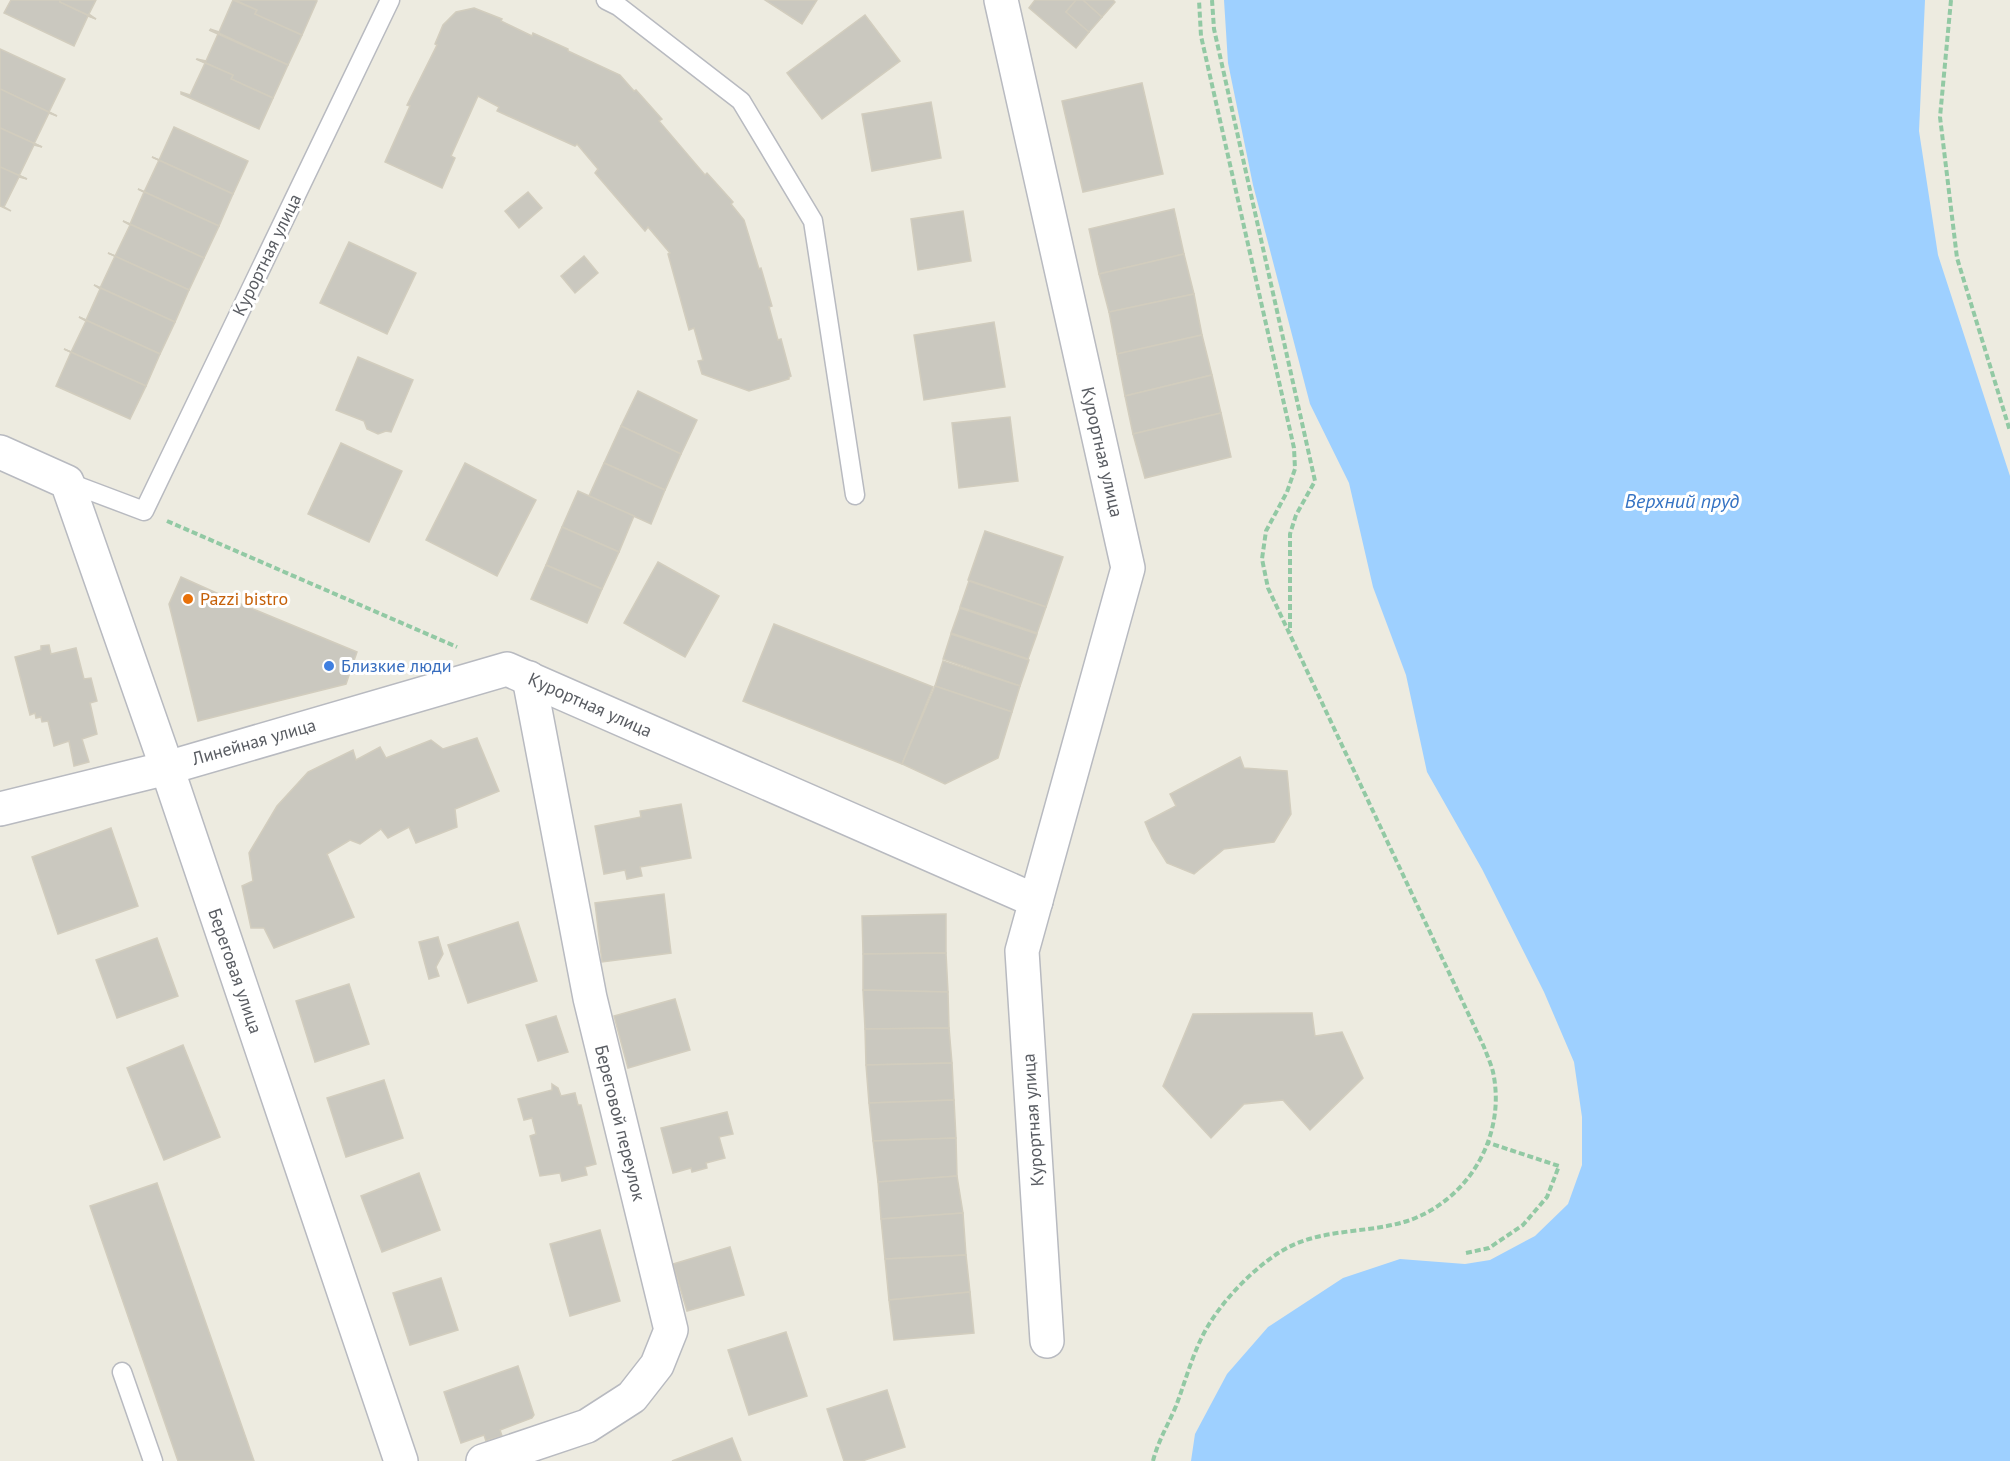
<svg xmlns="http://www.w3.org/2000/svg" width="2010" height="1461" viewBox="0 0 2010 1461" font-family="'PT Sans',sans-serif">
  <rect width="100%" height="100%" fill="#edebe0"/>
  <polygon fill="#9ed0ff" points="1224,0 1925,0 1919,131 1938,255 2010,476 2010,1461 1191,1461 1195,1434 1227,1374 1268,1327 1343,1278 1400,1259 1465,1264 1490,1260 1535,1236 1568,1204 1582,1165 1582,1117 1574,1062 1544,992 1482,869 1427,772 1406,675 1373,587 1349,483 1310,404 1253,185 1228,63"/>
  <g fill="#cac8bf" stroke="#d2cdbe" stroke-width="1.5">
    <polygon points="11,0 60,0 60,2 96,19 88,16 74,46 4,13"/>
    <polygon points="60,0 96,0 89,14 96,19 60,2"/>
    <polygon points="233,0 257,10 255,14 302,35 288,65 210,29 219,32"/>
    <polygon points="235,0 314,0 317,1 302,35 255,14 257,10"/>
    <polygon points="765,0 817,0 802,24"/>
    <polygon points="1035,0 1076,0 1066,12 1089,32 1076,48 1029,8"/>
    <polygon points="1076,0 1083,0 1102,17 1089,32 1066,12"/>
    <polygon points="1083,0 1113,0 1115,2 1102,17"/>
    <polygon points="474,8 502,19 501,21 532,36 533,33 568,49 568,51 620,75 634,91 636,90 662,119 659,121 705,175 707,173 733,202 731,204 744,220 759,269 761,268 772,306 769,307 778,340 781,339 791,376 789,377 789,379 749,391 702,374 698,361 703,360 694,328 689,330 668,254 670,253 648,227 645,231 595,173 598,169 577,144 575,146 497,111 499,107 478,96 451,156 455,158 442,188 385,162 410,106 407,105 437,45 435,44 443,25 456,12"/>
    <polygon points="865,15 900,61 822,119 787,73"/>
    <polygon points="209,30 288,65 273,98 231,79 233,75 197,59 206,61 218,34"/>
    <polygon points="0,49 65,79 49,112 57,116 0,89"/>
    <polygon points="196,59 233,75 231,79 273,98 259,129 181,94 181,92 190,95 205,63"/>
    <polygon points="1142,83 1163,174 1083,192 1062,101"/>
    <polygon points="0,89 57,116 49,113 34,144 42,147 0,128"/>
    <polygon points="931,102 941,158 872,171 862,114"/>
    <polygon points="174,127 248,161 233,194 152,157 159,160"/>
    <polygon points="0,128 42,147 34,145 19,176 27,179 0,167"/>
    <polygon points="152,157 233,194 219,226 138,189 144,192 159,160"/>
    <polygon points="0,167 27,179 19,177 4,207 11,211 0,206"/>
    <polygon points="138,189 219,226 204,258 123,221 130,224 144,192"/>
    <polygon points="528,192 542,208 519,228 505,211"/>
    <polygon points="1174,209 1184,254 1099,274 1089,229"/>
    <polygon points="963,211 971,261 918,270 911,219"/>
    <polygon points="123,221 204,258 189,290 108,253 115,256 130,225"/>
    <polygon points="349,242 416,273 387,334 320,303"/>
    <polygon points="108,253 189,290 175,322 94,285 100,288 115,256"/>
    <polygon points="1184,254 1194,294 1109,312 1099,274"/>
    <polygon points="584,256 598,273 575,293 561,276"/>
    <polygon points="94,285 175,322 160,354 79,317 86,320 100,289"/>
    <polygon points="1194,294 1202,335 1117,354 1109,312"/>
    <polygon points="79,317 160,354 146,386 64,349 71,352 86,321"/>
    <polygon points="994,322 1005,387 924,400 914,335"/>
    <polygon points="1202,335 1212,375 1125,396 1117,354"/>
    <polygon points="64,349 146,386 130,419 56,386 71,352"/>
    <polygon points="358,357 413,380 391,432 386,431 378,434 367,429 364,421 336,410"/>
    <polygon points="1212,375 1221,413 1133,434 1125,396"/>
    <polygon points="638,391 697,420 681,454 621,426"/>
    <polygon points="1221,413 1231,457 1145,478 1133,434"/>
    <polygon points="1010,417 1018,481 959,488 952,423"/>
    <polygon points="621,426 681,454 665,490 604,463"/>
    <polygon points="341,443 402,471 369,542 308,514"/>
    <polygon points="465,463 536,500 497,576 426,540"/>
    <polygon points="604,463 665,490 651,524 589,496"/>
    <polygon points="578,491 634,516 619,552 562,527"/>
    <polygon points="562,527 619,552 602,589 546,565"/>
    <polygon points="985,531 1063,557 1046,607 968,580"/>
    <polygon points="658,562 719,596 685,657 624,623"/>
    <polygon points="546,565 602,589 587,623 531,599"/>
    <polygon points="181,577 241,604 357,652 346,684 198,721 169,604"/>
    <polygon points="969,581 1046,607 1037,633 960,607"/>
    <polygon points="960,608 1037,634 1028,659 951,633"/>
    <polygon points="774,624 933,687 902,764 743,701"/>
    <polygon points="951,634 1029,660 1020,686 943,659"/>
    <polygon points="49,645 51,654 76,648 84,679 91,678 97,701 90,703 97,734 82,739 89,762 74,766 69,741 54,746 48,721 42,722 41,717 36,718 35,713 30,715 15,657 41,650 41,646"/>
    <polygon points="943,661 1020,686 1012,712 935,686"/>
    <polygon points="935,686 1012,712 998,758 945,784 902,764"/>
    <polygon points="477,738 499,791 455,809 457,827 416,843 409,827 388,838 381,829 360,844 350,840 327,854 354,917 274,948 264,928 251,928 242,886 253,881 249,853 277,806 308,772 353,750 356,760 380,747 386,758 431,740 443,749"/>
    <polygon points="1240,757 1244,768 1287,771 1291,814 1274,842 1224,849 1194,874 1167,863 1152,839 1145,822 1176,806 1170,794"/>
    <polygon points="681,804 691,858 640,867 642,876 627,879 625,870 604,874 595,826 641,817 640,811"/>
    <polygon points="111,828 138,906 58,934 32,857"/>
    <polygon points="664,894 671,953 602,962 595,903"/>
    <polygon points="946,914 946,953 863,954 862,916"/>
    <polygon points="518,922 537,981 468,1003 448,945"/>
    <polygon points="438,937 443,954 436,967 439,976 429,979 419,942"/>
    <polygon points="157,938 178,996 117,1018 96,960"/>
    <polygon points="946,953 948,992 863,990 863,954"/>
    <polygon points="349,984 369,1044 315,1062 296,1001"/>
    <polygon points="863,990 948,992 949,1028 865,1029"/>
    <polygon points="675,999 690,1050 628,1068 614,1016"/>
    <polygon points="1312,1013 1315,1036 1342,1032 1363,1078 1310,1130 1283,1100 1244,1104 1211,1138 1163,1086 1193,1014"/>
    <polygon points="556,1016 568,1052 538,1061 526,1025"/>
    <polygon points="949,1028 952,1063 866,1065 865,1029"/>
    <polygon points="183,1045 220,1137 164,1160 127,1068"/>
    <polygon points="952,1063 954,1100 869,1103 866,1065"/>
    <polygon points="384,1080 403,1138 346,1157 327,1098"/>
    <polygon points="552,1084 558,1088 561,1096 575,1093 578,1105 581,1105 596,1164 585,1167 587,1175 562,1181 560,1173 540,1176 530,1136 536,1134 532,1118 524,1120 518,1099 552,1090"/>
    <polygon points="954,1100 956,1138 873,1141 869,1103"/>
    <polygon points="727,1112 733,1134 719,1137 725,1158 706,1163 707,1168 692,1172 691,1168 673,1173 661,1128"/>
    <polygon points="956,1138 957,1176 878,1182 873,1141"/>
    <polygon points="419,1173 440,1230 382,1252 361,1196"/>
    <polygon points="957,1176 963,1213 881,1219 878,1182"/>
    <polygon points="157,1183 254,1461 178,1461 90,1206"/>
    <polygon points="963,1213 966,1255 885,1259 881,1219"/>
    <polygon points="600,1230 620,1301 570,1316 550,1244"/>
    <polygon points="730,1247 744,1295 687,1311 673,1264"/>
    <polygon points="966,1255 970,1292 889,1300 885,1259"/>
    <polygon points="441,1278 458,1330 410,1345 393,1293"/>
    <polygon points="970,1292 974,1333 894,1340 889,1300"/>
    <polygon points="786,1332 807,1396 749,1415 728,1350"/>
    <polygon points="518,1366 534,1415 532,1418 500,1430 502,1436 486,1441 484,1435 461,1443 444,1392"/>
    <polygon points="887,1390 905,1447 862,1461 844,1461 827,1409"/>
    <polygon points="732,1438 741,1461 672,1461"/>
  </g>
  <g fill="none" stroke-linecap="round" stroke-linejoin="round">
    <g stroke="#b8bac0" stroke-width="21">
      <g id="lane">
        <polyline points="606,0 618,6 741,101 813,221 855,495"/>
        <polyline points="67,482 144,511 390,0"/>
        <polyline points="122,1372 153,1461"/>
      </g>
    </g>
    <g stroke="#b8bac0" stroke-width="36">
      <g id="street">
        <polyline points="1001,0 1128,568 1022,951 1047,1341"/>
        <polyline points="0,452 67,482 167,768 401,1461"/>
        <polyline points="0,809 167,768 507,669 1036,901"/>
        <polyline points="483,1461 587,1426 632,1397 657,1365 671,1330 590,998 529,678"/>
      </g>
    </g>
    <g stroke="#92c9a4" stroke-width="4" stroke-dasharray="6 3" stroke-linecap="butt">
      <polyline points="1212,0 1214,29 1315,481 1296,515 1290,534 1290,632"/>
      <polyline points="1951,0 1940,117 1957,258 2010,431"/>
      <polyline points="167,521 457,647"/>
      <polyline points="1466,1253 1489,1248 1523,1225 1547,1197 1559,1166 1489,1143"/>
      <path d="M1153,1461C1158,1441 1168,1425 1176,1406C1186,1380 1193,1351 1208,1326C1224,1299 1254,1268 1280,1252C1318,1228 1363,1234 1404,1222C1467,1203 1507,1137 1493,1072C1491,1064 1487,1055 1484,1047L1268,588L1262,559L1266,531L1287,492L1295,469L1294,448L1201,36L1199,0"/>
    </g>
    <use href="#lane" stroke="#fff" stroke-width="18"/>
    <use href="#street" stroke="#fff" stroke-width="33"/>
  </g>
  <circle fill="#e8710a" stroke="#fff" stroke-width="2" cx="188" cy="599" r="6"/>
  <circle fill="#3f7fe0" stroke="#fff" stroke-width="2" cx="329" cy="666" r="6"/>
  <g text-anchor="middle" stroke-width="6" stroke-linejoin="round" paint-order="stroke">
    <g font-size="18" fill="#595c62" stroke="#fff">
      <text transform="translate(267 255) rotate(-64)" y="6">Курортная улица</text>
      <text transform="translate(1102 452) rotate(77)" y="6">Курортная улица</text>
      <text transform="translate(590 705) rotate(24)" y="6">Курортная улица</text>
      <text transform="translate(254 742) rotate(-16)" y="6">Линейная улица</text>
      <text transform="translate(235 971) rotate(71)" y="6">Береговая улица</text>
      <text transform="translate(1033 1120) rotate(-94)" y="6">Курортная улица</text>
      <text transform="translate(620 1123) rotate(76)" y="6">Береговой переулок</text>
    </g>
    <g font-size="18" fill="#c56008" stroke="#fff" text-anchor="start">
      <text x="200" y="605">Pazzi bistro</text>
    </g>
    <g font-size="18" fill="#366cbe" stroke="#fff" text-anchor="start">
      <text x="341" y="672">Близкие люди</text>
    </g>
    <g font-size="20" font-style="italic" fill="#3573c3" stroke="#fff">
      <text x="1682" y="508">Верхний пруд</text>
    </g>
  </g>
</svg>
